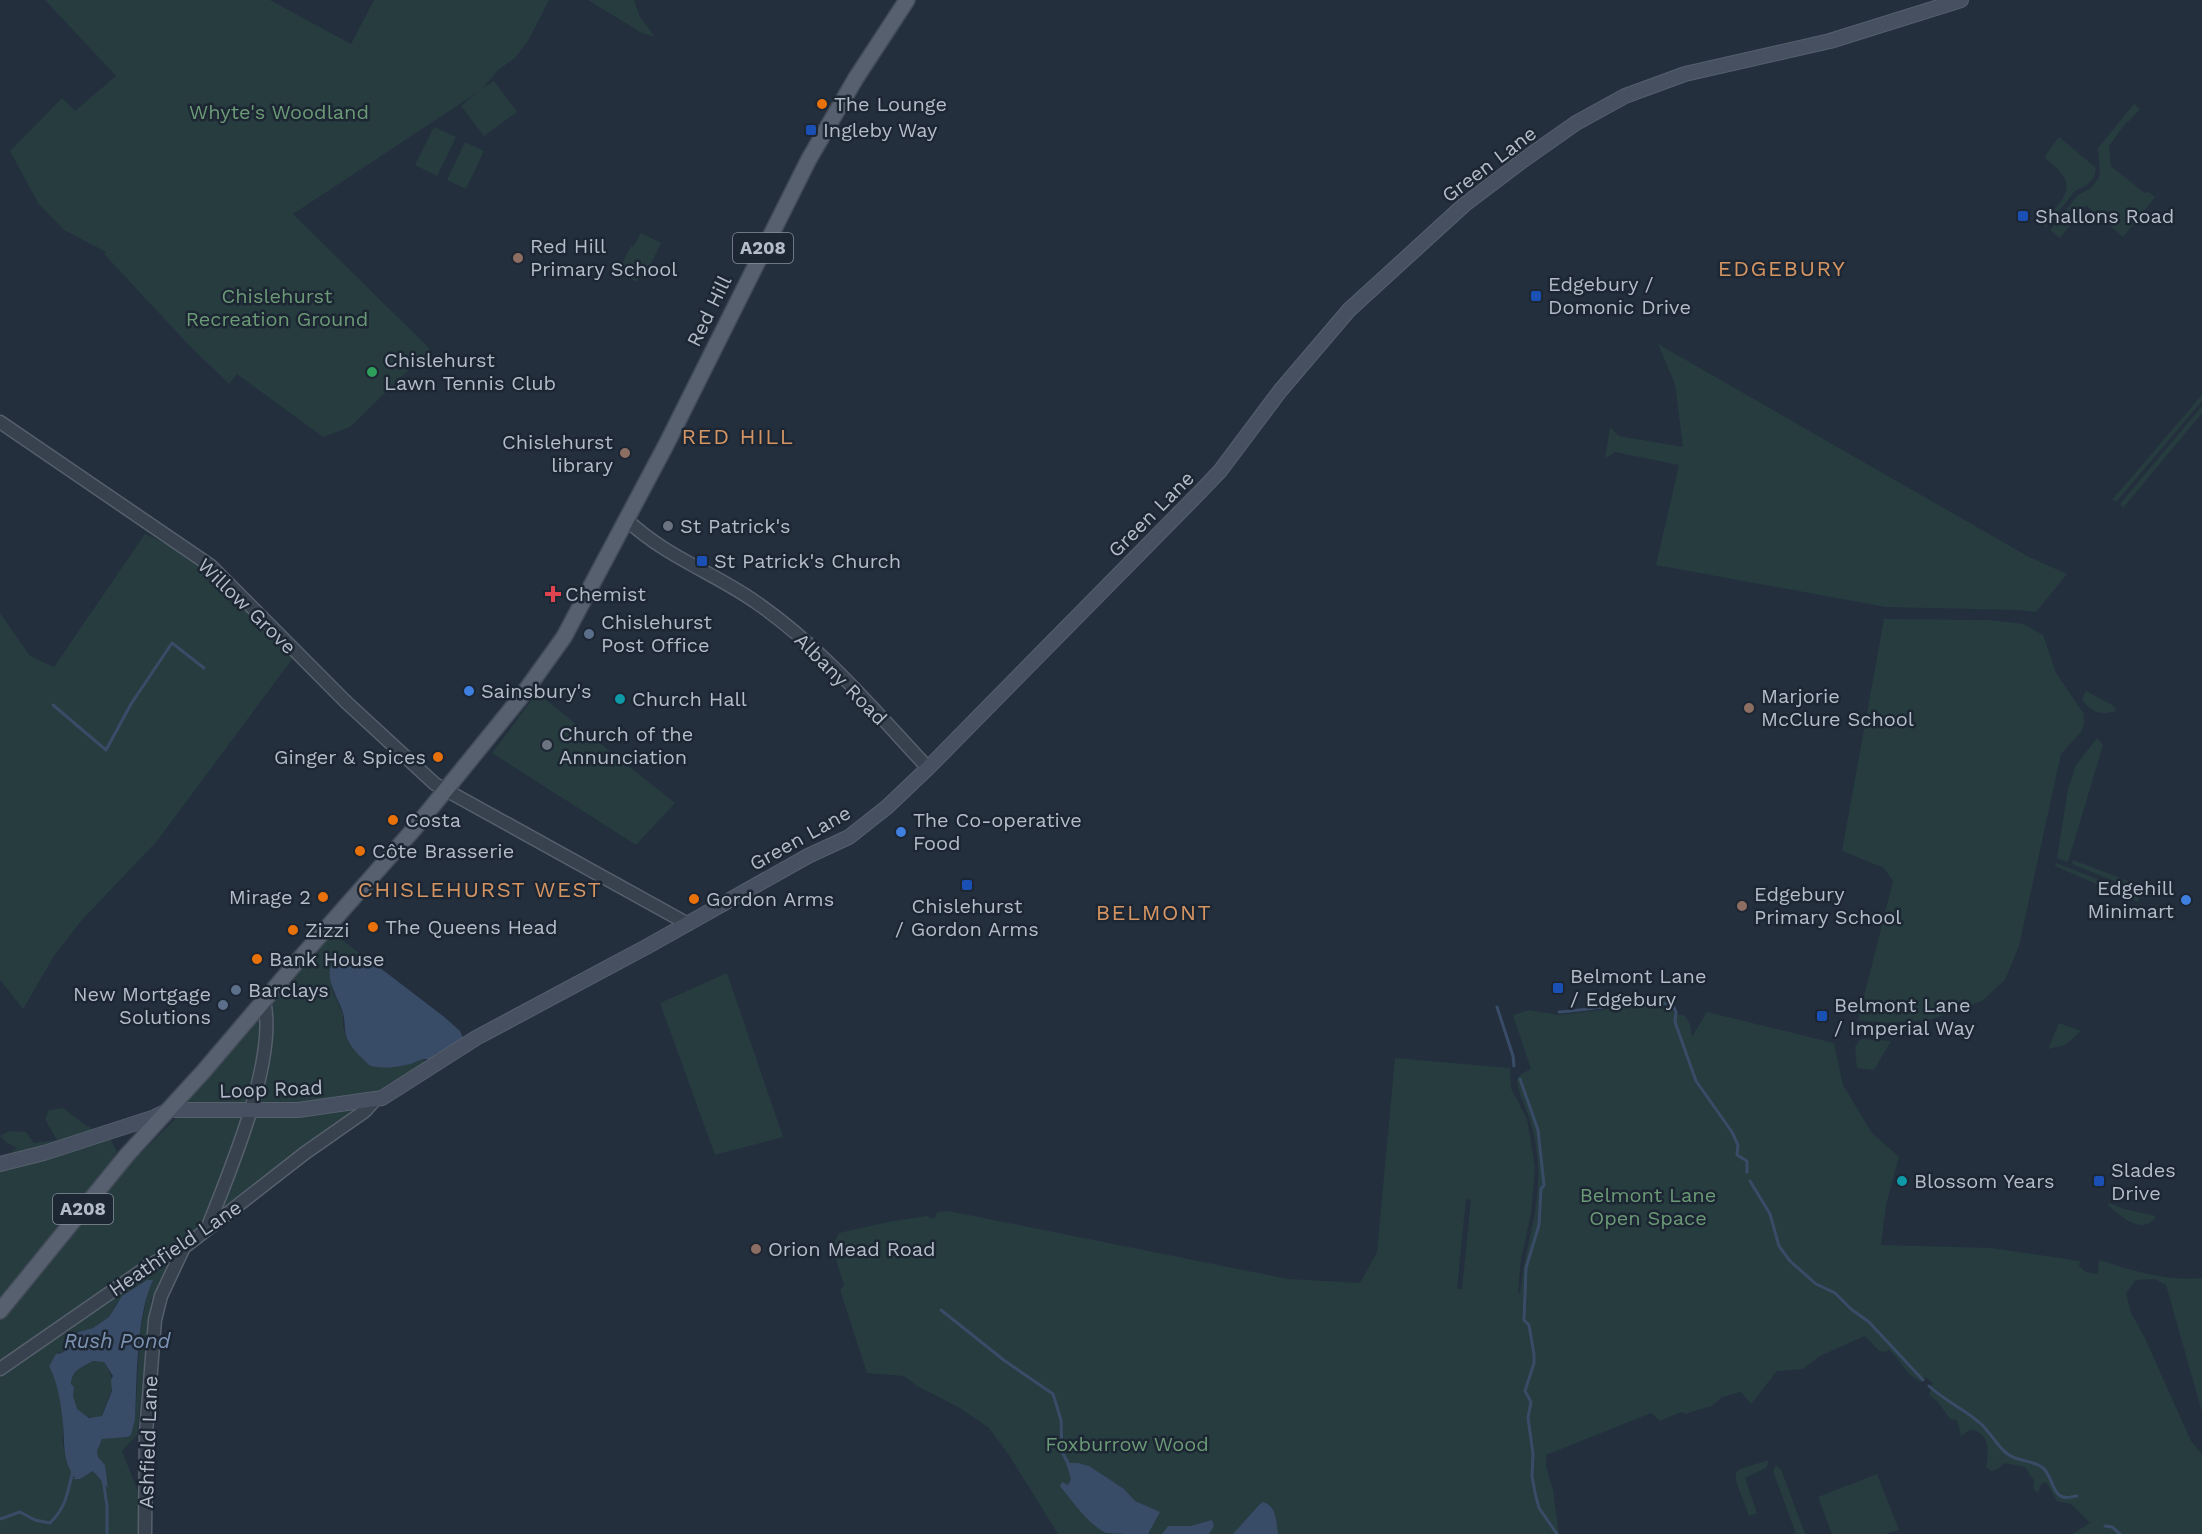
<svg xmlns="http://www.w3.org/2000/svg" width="2202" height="1534" viewBox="0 0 2202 1534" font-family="'Work Sans',sans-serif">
  <rect width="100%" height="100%" fill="#242f3e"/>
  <g fill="#263c3f" fill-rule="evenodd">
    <polygon points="45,0 270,0 351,44 374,0 549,0 528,41 515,58 498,70 483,88 494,81 517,112 484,136 461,106 478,92 293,214 430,349 350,427 323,437 237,374 229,384 187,343 104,254 106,252 64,230 38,203 10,151 62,98 75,111 116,76"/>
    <polygon points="588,0 634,0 640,17 655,37 642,33"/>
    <polygon points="2134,104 2140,109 2128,122 2127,121 2109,146 2111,166 2144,193 2149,192 2155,197 2123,237 2086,205 2060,238 2050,230 2078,195 2091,188 2100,176 2098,148"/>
    <polygon points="434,127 456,137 437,176 415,165"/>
    <path d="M2059,137L2096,168L2094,177L2087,185L2075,191L2046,227L2043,224C2066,195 2081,186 2046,159L2045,156Z"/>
    <polygon points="465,142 484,151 466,189 447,180"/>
    <polygon points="641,233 661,243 648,269 645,268 637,282 618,272 631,246 633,247"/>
    <polygon points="1658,344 2029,557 2067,574 2036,612 2018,610 1886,607 1656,565 1679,465 1615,452 1605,459 1610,427 1619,436 1683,447 1675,384"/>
    <polygon points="2202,395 2202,401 2117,501 2112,500"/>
    <polygon points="2202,406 2202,413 2123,508 2120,504"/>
    <path d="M145,534C188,552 215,578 247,610L249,617L293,658L157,841L81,921L54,956L23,1009L0,980V613L30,656L54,667Z"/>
    <polygon points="1884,619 1987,620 2023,624 2043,635 2056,673 2084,714 2084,724 2081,732 2061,754 2019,946 2005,980 1982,1001 1929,1020 1886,1023 1858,1020 1893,881 1884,868 1842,851"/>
    <path d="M2086,691L2114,706L2116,711C2099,716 2091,712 2082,699Z"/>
    <polygon points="537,693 675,803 636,845 492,753"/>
    <polygon points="2097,738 2103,745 2068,862 2057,858 2068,789 2076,765"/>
    <polygon points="2073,860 2144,887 2141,892 2072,864"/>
    <polygon points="2056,863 2140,896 2138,902 2055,866"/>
    <polygon points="332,932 369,961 362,964 345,958 330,972 332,990 343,1014 343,1026 348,1042 366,1063 414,1063 421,1059 427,1062 383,1093 295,1105 258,1103 270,1061 273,999"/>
    <polygon points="727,973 783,1137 715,1155 660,1003"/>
    <path d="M1668,1000L1674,1013L1685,1016L1690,1024L1692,1037L1707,1012L1834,1043L1843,1085L1872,1133L1899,1157L1886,1205L1881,1245L1991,1248L2080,1261L2079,1266L2086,1272L2098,1274L2099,1260C2133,1271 2166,1281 2202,1278V1412L2166,1285L2155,1279L2136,1280L2126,1293L2131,1313L2144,1336L2191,1441L2202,1454V1534H2072L2090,1523L2071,1504L2057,1501L2046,1482L2041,1484L2038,1493L2033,1488L2034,1481L2025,1467L2004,1463L1998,1469L1991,1471L1986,1467C1989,1452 1990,1431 1970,1430L1961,1436L1957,1420L1950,1419L1938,1402L1929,1395L1932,1383L1926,1377L1921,1382C1901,1371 1903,1361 1888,1349L1887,1352L1879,1351L1865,1336L1820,1356L1803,1369L1777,1371L1751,1404L1741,1392L1722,1397L1712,1406L1697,1410L1686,1414L1681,1412L1660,1421L1651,1413L1546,1455V1466L1553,1490L1559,1534H1058L1009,1455L989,1428L960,1408L917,1386L904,1376L867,1373L840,1290L844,1285L832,1247L839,1233L888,1222L927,1216L934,1219L937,1212L948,1211L1288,1279L1360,1283L1377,1252L1395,1058L1510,1068L1511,1088L1527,1119L1535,1167L1531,1214L1521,1259L1518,1292L1520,1293C1524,1250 1541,1209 1538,1165C1537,1152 1535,1136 1531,1124C1527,1109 1519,1096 1517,1080L1521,1074L1531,1069L1513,1015L1529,1010L1558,1015L1602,1010L1641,1001ZM1466,1199L1471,1200L1462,1289H1457Z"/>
    <polygon points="261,1018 259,1062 246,1105 186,1103"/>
    <polygon points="2059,1023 2081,1031 2065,1045 2048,1049"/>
    <polygon points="1862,1039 1891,1041 1874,1070 1857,1068 1855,1047 1859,1041"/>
    <path d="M63,1108L84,1124L110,1138L117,1152L85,1201L127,1156L136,1158L179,1115L240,1116L242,1121L215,1197L202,1223L169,1262L171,1264L157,1294L151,1300L137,1435L122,1451L138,1492V1534H0V1319L16,1296L0,1309V1162L17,1148L6,1142L0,1136L10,1131L26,1132L34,1143L57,1140L45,1119L49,1110ZM148,1290L140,1333L135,1420L131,1435L128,1437L102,1439L97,1451L98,1457L105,1465L108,1486L93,1471L80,1479H75C72,1468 65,1457 63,1444C62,1437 64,1431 63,1425C62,1404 58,1383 49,1365L59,1352L62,1353L66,1350L65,1342L71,1334L93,1328L109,1317L118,1301Z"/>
    <polygon points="354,1108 360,1109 220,1213 256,1116"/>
    <path d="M2109,1203L2124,1209L2156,1216C2144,1237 2120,1216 2108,1205Z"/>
    <path d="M93,1361L104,1362C120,1387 110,1390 102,1416C93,1420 83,1416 76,1409L73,1396L74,1387L71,1384C72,1370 82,1367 93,1361Z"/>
    <polygon points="1769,1460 1766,1468 1745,1478 1757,1513 1749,1516 1736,1481 1736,1472 1740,1469"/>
    <polygon points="1776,1465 1781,1469 1805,1534 1796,1534 1773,1471"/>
    <polygon points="1877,1474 1899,1530 1885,1534 1832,1534 1818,1497"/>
  </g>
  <g fill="#394c67" fill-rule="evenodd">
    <path d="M339,957L362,964L371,961L443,1016L460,1031L464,1040L436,1054L434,1059L429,1064L427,1059C420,1059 419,1061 413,1063C400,1067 381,1070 369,1065C364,1060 353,1050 350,1044C343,1034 346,1023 343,1013C338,996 318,971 339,957Z"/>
    <path d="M147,1280H153C136,1316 137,1380 135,1420L131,1435L128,1437L102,1439L97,1451L98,1457L105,1465L108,1488L93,1471L80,1479H72L75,1478C62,1460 65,1444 63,1424C61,1404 58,1383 49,1366L56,1354L62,1353L66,1350L65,1342L71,1334L93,1328L109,1317L122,1296ZM93,1361L104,1362L113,1376L111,1380L112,1391L102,1416L89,1418L77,1409L73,1396L74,1387L71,1384C72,1369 83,1367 93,1361Z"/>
    <path d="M1066,1463H1078L1089,1466L1124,1489L1135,1501L1160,1512L1148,1534C1138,1534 1114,1534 1106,1533C1088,1524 1073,1502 1060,1486L1062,1482L1068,1485L1071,1479Z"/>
    <path d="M1263,1502C1277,1506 1276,1522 1278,1534H1233L1259,1505Z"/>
    <polygon points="1212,1520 1214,1526 1209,1534 1162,1534 1168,1526 1191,1526"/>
  </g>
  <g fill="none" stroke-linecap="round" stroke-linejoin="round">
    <g stroke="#394c67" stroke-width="3">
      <polyline points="53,705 106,750 131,704 172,643 204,668"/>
      <polyline points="1497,1007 1513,1056 1514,1066"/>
      <path d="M1559,1012C1597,1009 1634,1000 1672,1004L1676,1012L1675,1022L1696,1081L1732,1132L1738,1145L1737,1155L1747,1161V1172"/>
      <polyline points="1520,1079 1538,1130 1544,1185 1541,1189 1539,1225 1526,1268 1524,1320 1529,1325 1534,1354 1534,1363 1525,1391 1531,1402 1528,1418 1533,1454 1532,1476 1535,1493 1539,1508 1557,1534"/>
      <polyline points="1750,1181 1770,1214 1779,1246 1790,1261 1816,1284 1835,1293 1851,1309 1869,1322 1923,1380"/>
      <polyline points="941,1310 1005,1361 1053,1394 1061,1420 1062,1452 1069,1465"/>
      <path d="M1929,1386C1946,1402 1965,1409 1981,1424C1991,1433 1998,1448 2009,1455C2020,1462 2033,1460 2043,1468C2052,1475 2052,1494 2063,1497C2068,1499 2072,1496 2077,1496"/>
      <polyline points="103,1479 107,1506 107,1534"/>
      <path d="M0,1519L20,1512L35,1520L50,1523C67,1506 67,1493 73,1471"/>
      <polyline points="2105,1526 2112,1527 2120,1534"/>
    </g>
    <g stroke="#565f6c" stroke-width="15">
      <g id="tertiary">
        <polyline points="0,422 211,566 346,702 435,784 688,924"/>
        <path d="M627,520C666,557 715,573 757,603C823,649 874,710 928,768"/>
        <path d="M207,1229C229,1173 278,1059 264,1001"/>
        <polyline points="0,1369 150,1265 187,1245 305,1153 365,1111 374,1101"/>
        <polyline points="145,1534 146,1433 155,1320 161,1296 184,1247"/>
      </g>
    </g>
    <g stroke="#565f6c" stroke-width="16">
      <polyline id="secondary" points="0,1164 44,1153 155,1117 169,1110 298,1110 382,1098 476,1038 648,946 808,856 849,837 887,807 928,768 1199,493 1220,471 1280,391 1349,310 1464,205 1522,161 1576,123 1625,96 1685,74 1830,41 1961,0"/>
    </g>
    <g stroke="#414a57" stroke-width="18">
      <polyline id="primary" points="0,1311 127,1155 203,1072 302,956 414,829 521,697 564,637 666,445 809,159 856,78 907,0"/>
    </g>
    <use href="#tertiary" stroke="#38414e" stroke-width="12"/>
    <use href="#secondary" stroke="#465061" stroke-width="14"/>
    <use href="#primary" stroke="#56606e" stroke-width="15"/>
  </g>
  <g fill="#e8710a" stroke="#1d2633" stroke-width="2">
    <circle cx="822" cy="104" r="6"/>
    <circle cx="438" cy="757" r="6"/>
    <circle cx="393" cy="820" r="6"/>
    <circle cx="360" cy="851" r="6"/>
    <circle cx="323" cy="897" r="6"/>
    <circle cx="694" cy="899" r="6"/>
    <circle cx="373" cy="927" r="6"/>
    <circle cx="293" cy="930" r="6"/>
    <circle cx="257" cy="959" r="6"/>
  </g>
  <g fill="#1a4fb4" stroke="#1d2633" stroke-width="2">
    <rect x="805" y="124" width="12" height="12" rx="3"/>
    <rect x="2017" y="210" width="12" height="12" rx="3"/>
    <rect x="1530" y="290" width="12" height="12" rx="3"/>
    <rect x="696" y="555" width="12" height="12" rx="3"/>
    <rect x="961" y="879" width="12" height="12" rx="3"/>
    <rect x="1552" y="982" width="12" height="12" rx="3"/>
    <rect x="1816" y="1010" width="12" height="12" rx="3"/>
    <rect x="2093" y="1175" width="12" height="12" rx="3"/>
  </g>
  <g fill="#8d6e63" stroke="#1d2633" stroke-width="2">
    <circle cx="518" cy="258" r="6"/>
    <circle cx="625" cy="453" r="6"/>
    <circle cx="1749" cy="708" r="6"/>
    <circle cx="1742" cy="906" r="6"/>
    <circle cx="756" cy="1249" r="6"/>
  </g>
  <circle fill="#2e9e5b" stroke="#1d2633" stroke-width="2" cx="372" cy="372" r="6"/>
  <g fill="#6b7280" stroke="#1d2633" stroke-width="2">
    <circle cx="668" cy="526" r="6"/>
    <circle cx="547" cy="745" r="6"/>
  </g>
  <path fill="#e0444e" stroke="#1d2633" stroke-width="2" d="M550 585h6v6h6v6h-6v6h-6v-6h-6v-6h6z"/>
  <g fill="#5c6f8a" stroke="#1d2633" stroke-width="2">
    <circle cx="589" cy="634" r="6"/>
    <circle cx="236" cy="990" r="6"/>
    <circle cx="223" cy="1005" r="6"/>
  </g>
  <g fill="#3f7fe0" stroke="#1d2633" stroke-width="2">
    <circle cx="469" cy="691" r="6"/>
    <circle cx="901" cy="832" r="6"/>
    <circle cx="2186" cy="900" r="6"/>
  </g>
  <g fill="#0f9aa8" stroke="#1d2633" stroke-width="2">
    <circle cx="620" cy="699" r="6"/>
    <circle cx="1902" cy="1181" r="6"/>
  </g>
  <g text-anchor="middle" stroke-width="5" stroke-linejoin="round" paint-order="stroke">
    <g fill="#1d2633" stroke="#878f9c" stroke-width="1.5">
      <rect x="733" y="233" width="60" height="30" rx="4.5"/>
      <rect x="53" y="1194" width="60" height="30" rx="4.5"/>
    </g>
    <g font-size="18" font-weight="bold" fill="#b4bcc9">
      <text x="763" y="254">A208</text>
      <text x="83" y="1215">A208</text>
    </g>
    <g font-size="20" fill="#b4bcc9" stroke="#1d2633" text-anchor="start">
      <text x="834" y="111">The Lounge</text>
      <text x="823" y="137">Ingleby Way</text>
      <text x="2035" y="223">Shallons Road</text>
      <text x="530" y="253">Red Hill<tspan x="530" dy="23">Primary School</tspan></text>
      <text x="1548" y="291">Edgebury /<tspan x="1548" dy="23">Domonic Drive</tspan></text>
      <text x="384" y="367">Chislehurst<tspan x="384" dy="23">Lawn Tennis Club</tspan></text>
      <text x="613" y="449" text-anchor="end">Chislehurst<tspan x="613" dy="23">library</tspan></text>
      <text x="680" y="533">St Patrick's</text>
      <text x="714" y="568">St Patrick's Church</text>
      <text x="565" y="601">Chemist</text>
      <text x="601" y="629">Chislehurst<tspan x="601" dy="23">Post Office</tspan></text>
      <text x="481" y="698">Sainsbury's</text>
      <text x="1761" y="703">Marjorie<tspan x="1761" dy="23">McClure School</tspan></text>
      <text x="632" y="706">Church Hall</text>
      <text x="559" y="741">Church of the<tspan x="559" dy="23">Annunciation</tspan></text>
      <text x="426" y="764" text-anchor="end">Ginger &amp; Spices</text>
      <text x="405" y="827">Costa</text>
      <text x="913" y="827">The Co-operative<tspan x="913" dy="23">Food</tspan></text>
      <text x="372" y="858">Côte Brasserie</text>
      <text x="2174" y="895" text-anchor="end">Edgehill<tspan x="2174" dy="23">Minimart</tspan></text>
      <text x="1754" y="901">Edgebury<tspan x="1754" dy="23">Primary School</tspan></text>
      <text x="311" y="904" text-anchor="end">Mirage 2</text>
      <text x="706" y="906">Gordon Arms</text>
      <text x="967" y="913" text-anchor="middle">Chislehurst<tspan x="967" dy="23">/ Gordon Arms</tspan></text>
      <text x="385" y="934">The Queens Head</text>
      <text x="305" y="937">Zizzi</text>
      <text x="269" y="966">Bank House</text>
      <text x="1570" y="983">Belmont Lane<tspan x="1570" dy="23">/ Edgebury</tspan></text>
      <text x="248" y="997">Barclays</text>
      <text x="211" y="1001" text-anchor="end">New Mortgage<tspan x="211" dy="23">Solutions</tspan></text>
      <text x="1834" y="1012">Belmont Lane<tspan x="1834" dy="23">/ Imperial Way</tspan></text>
      <text x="2111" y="1177">Slades<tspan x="2111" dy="23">Drive</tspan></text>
      <text x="1914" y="1188">Blossom Years</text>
      <text x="768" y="1256">Orion Mead Road</text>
    </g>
    <g font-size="20" fill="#6b9a76" stroke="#1d2633">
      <text x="279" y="119">Whyte's Woodland</text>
      <text x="277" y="303">Chislehurst<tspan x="277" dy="23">Recreation Ground</tspan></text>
      <text x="1648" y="1202">Belmont Lane<tspan x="1648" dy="23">Open Space</tspan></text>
      <text x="1127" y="1451">Foxburrow Wood</text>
    </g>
    <g font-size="20" fill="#b4bcc9" stroke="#1d2633">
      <text transform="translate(1489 164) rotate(-37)" y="7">Green Lane</text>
      <text transform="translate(709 311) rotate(-64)" y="7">Red Hill</text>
      <text transform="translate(1151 514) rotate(-45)" y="7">Green Lane</text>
      <text transform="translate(247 606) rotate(44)" y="7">Willow Grove</text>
      <text transform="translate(841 679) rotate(45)" y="7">Albany Road</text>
      <text transform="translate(800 838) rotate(-29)" y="7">Green Lane</text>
      <text transform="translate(271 1089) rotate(-2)" y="7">Loop Road</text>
      <text transform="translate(175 1248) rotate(-34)" y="7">Heathfield Lane</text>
      <text transform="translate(148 1442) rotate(-88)" y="7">Ashfield Lane</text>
    </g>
    <g font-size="21" font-style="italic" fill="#7c92b1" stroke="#1d2633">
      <text x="117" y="1348">Rush Pond</text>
    </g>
    <g font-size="22" letter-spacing="1.5" fill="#d59563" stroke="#1d2633">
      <text x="1782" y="276">EDGEBURY</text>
      <text x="738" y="444">RED HILL</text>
      <text x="480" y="897">CHISLEHURST WEST</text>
      <text x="1154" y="920">BELMONT</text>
    </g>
  </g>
</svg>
